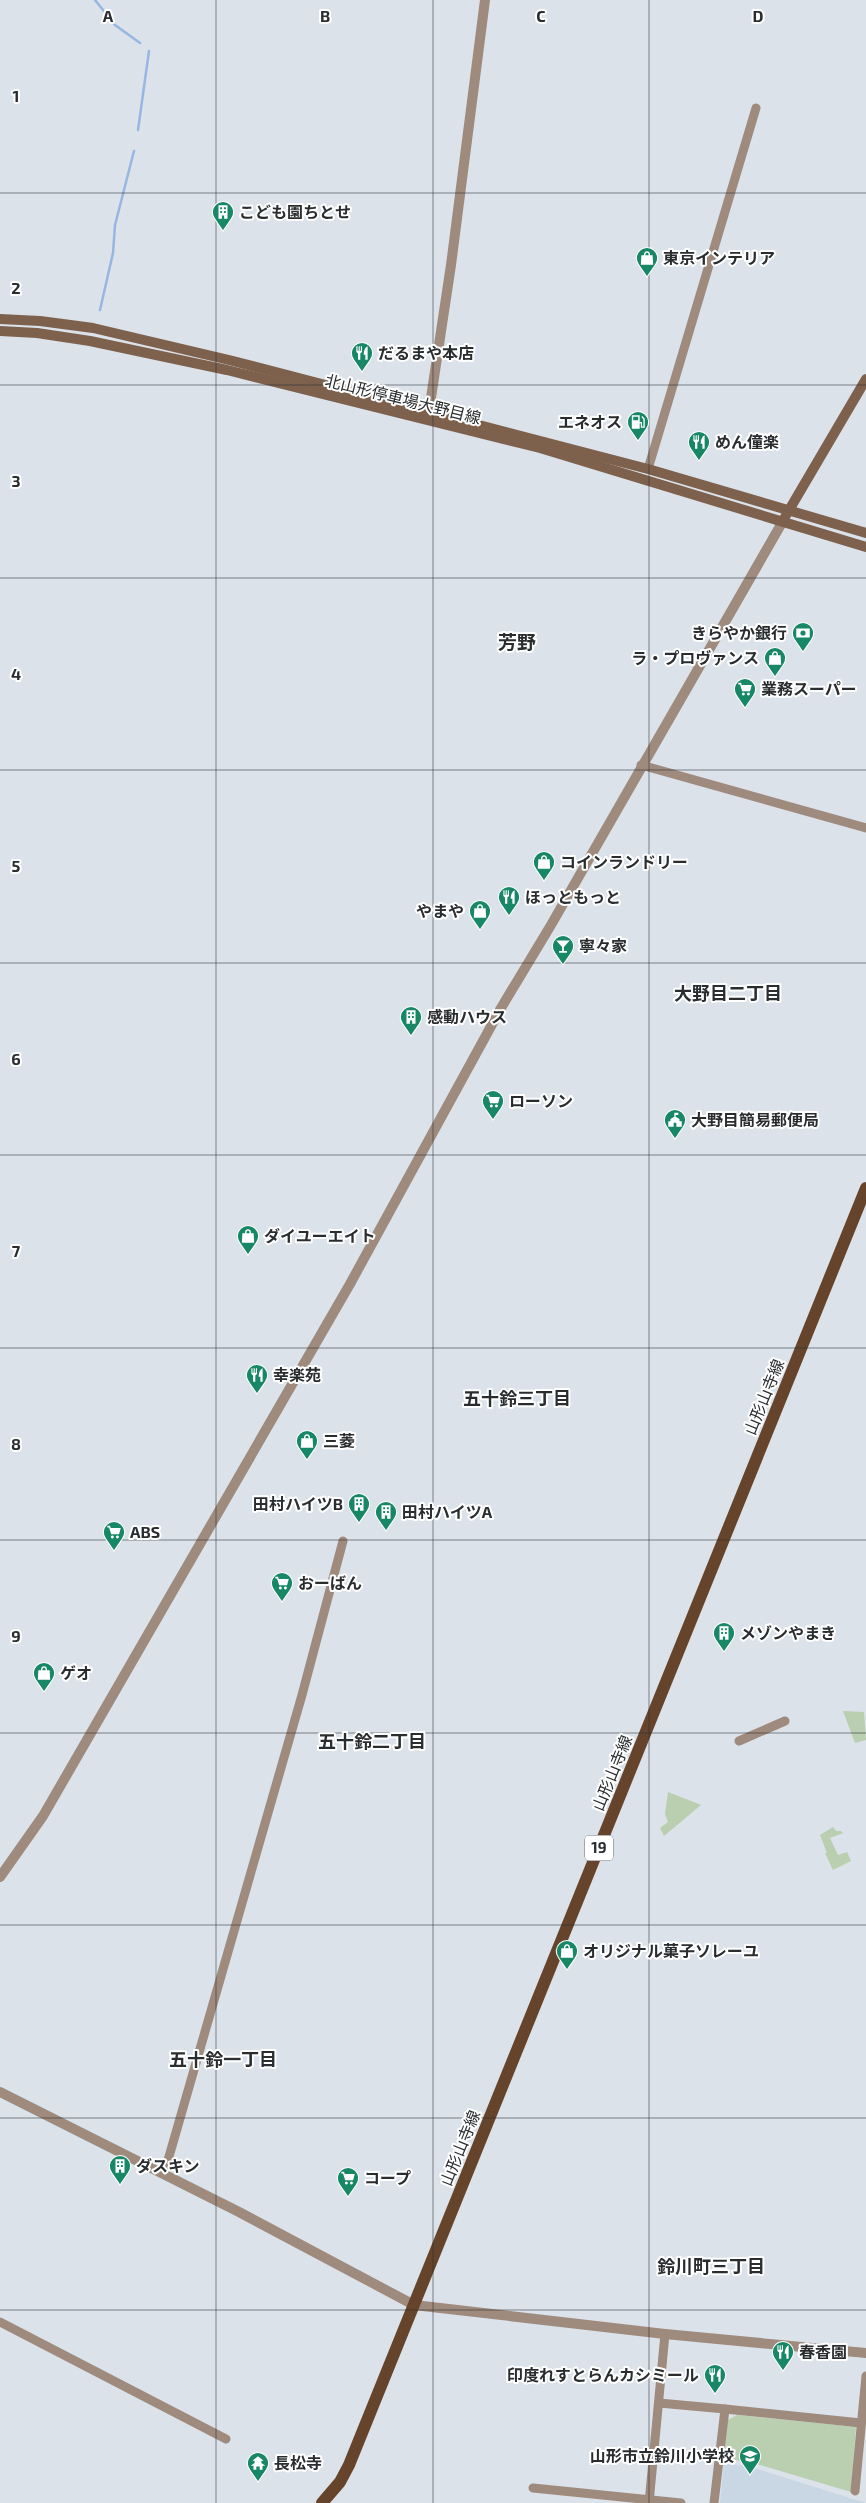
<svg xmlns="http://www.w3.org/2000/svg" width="866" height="2503" viewBox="0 0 866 2503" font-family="'Exo 2','Noto Sans JP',sans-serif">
  <rect width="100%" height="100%" fill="#dbe2ea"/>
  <polygon fill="#c9d6e3" points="724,2464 748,2466 866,2503 720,2503"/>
  <g fill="#baceb0">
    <polygon points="843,1711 864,1712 866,1740 855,1743"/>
    <polygon points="668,1792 701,1805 664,1836 660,1828 668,1822 665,1814"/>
    <polygon points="833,1827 836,1831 841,1831 843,1833 830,1838 838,1855 847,1852 851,1861 833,1870 825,1853 827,1853 820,1835"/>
    <polygon points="737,2415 856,2427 851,2492 750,2462 724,2459 728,2420"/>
  </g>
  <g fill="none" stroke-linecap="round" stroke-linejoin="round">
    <g stroke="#97b6e1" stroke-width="2.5">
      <polyline points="95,0 115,25 140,43"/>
      <polyline points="138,130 149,51"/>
      <polyline points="100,310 113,253 115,225 134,151"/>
    </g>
    <g stroke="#9f8b7d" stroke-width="9">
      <polyline points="648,469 756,108"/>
      <polyline points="641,765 866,828"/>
      <polyline points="739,1741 785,1721"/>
      <polyline points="164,2174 302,1695 343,1541"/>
      <polyline points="0,2322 226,2439"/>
      <polyline points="659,2403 725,2409"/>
      <polyline points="533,2488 681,2503"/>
      <polyline points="855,2491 866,2376"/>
      <polyline points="649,2503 665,2334"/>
      <polyline points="714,2503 725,2409 861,2423"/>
    </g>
    <g stroke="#9f8b7d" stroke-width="10">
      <polyline points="429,411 451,265 485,0"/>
      <polyline points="0,1877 43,1816 350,1284 501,1008 551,925 783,521"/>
      <polyline points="0,2092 239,2212 414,2305 665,2334 866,2353"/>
    </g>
    <g stroke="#7e614d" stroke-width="10">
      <polyline points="0,319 40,321 93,328 229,360 648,469 866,533"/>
      <polyline points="0,331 37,333 90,341 227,370 540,448 866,547"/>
      <polyline points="785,517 866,379"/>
    </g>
    <polyline stroke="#66442b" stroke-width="12" points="322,2503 340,2482 349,2465 866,1188"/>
  </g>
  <path fill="none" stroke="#2a2d2f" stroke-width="1" stroke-opacity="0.55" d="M216,0V2503M433,0V2503M649,0V2503M0,193H866M0,385H866M0,578H866M0,770H866M0,963H866M0,1155H866M0,1348H866M0,1540H866M0,1733H866M0,1925H866M0,2118H866M0,2310H866"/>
  <defs>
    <g id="building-pin" transform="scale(1.125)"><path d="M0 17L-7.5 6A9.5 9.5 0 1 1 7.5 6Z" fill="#188766" stroke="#fff"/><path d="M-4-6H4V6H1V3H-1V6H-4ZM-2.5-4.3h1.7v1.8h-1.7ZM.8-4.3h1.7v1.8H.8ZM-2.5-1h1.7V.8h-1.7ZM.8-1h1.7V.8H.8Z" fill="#fff"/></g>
    <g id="shop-pin" transform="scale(1.125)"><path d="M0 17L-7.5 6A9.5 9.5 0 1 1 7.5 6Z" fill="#188766" stroke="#fff"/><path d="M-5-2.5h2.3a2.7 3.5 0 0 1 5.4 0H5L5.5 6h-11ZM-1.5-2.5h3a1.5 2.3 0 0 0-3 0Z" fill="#fff"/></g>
    <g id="restaurant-pin" transform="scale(1.125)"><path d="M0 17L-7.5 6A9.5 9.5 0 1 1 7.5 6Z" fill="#188766" stroke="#fff"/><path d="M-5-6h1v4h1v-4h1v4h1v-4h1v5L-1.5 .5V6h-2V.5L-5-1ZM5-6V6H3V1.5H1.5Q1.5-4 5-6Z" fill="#fff"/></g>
    <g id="fuel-pin" transform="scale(1.125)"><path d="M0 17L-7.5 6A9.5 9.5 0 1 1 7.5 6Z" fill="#188766" stroke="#fff"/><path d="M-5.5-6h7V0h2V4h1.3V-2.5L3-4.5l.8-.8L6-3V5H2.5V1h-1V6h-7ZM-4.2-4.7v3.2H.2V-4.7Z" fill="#fff"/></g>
    <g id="bank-pin" transform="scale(1.125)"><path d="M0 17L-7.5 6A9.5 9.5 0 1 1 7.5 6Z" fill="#188766" stroke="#fff"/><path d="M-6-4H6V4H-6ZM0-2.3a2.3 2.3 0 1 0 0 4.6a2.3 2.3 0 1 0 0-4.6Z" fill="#fff"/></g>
    <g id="supermarket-pin" transform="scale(1.125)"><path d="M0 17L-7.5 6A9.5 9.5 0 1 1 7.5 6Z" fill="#188766" stroke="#fff"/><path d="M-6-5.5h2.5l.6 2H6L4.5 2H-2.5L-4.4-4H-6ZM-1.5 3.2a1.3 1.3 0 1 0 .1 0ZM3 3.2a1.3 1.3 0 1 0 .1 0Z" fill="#fff"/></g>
    <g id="bar-pin" transform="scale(1.125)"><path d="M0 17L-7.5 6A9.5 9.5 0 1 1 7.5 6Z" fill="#188766" stroke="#fff"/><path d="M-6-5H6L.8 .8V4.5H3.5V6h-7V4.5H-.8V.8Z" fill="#fff"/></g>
    <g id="civic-pin" transform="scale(1.125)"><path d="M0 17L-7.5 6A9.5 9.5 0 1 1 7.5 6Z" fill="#188766" stroke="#fff"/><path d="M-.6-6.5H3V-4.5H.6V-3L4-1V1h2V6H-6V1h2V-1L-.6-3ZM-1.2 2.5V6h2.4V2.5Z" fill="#fff"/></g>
    <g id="school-pin" transform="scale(1.125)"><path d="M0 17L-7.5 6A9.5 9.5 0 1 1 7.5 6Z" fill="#188766" stroke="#fff"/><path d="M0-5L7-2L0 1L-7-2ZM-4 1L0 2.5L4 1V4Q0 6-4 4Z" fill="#fff"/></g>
    <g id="temple-pin" transform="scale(1.125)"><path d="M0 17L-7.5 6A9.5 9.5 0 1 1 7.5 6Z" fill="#188766" stroke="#fff"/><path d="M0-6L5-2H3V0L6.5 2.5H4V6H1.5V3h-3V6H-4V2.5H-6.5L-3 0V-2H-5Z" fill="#fff"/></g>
  </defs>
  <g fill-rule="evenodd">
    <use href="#building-pin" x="223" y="212"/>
    <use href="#shop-pin" x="647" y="258"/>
    <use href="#restaurant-pin" x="362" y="353"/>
    <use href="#fuel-pin" x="638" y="422"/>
    <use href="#restaurant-pin" x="699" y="442"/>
    <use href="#bank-pin" x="803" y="633"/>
    <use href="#shop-pin" x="775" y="658"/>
    <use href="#supermarket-pin" x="745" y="689"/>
    <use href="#shop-pin" x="544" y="862"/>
    <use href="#restaurant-pin" x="509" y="897"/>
    <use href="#shop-pin" x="480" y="911"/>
    <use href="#bar-pin" x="563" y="946"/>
    <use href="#building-pin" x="411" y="1017"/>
    <use href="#supermarket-pin" x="493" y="1101"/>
    <use href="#civic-pin" x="675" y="1120"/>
    <use href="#shop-pin" x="248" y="1236"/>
    <use href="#restaurant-pin" x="257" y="1375"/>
    <use href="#shop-pin" x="307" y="1441"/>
    <use href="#building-pin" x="359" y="1504"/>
    <use href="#building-pin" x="386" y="1512"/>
    <use href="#supermarket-pin" x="114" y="1532"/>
    <use href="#supermarket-pin" x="282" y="1583"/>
    <use href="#building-pin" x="724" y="1633"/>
    <use href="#shop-pin" x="44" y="1673"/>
    <use href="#shop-pin" x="567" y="1951"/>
    <use href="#building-pin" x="120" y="2166"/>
    <use href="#supermarket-pin" x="348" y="2178"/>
    <use href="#restaurant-pin" x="783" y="2352"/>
    <use href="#restaurant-pin" x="715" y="2375"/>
    <use href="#school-pin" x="750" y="2456"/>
    <use href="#temple-pin" x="258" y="2463"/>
  </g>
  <g text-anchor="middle" stroke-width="4" stroke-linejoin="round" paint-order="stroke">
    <rect fill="#fff" stroke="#6a6c6d" stroke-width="1" x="585" y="1835.5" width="28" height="25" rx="4"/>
    <g font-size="15" font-weight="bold" fill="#2a2d2f">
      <text x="599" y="1853">19</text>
    </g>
    <g font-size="16" font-weight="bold" fill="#2a2d2f" stroke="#fff" text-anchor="start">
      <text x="239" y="218">こども園ちとせ</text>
      <text x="663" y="264">東京インテリア</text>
      <text x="378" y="359">だるまや本店</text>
      <text x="622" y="428" text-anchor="end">エネオス</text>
      <text x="715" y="448">めん僮楽</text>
      <text x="787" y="639" text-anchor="end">きらやか銀行</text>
      <text x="759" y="664" text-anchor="end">ラ・プロヴァンス</text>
      <text x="761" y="695">業務スーパー</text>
      <text x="560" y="868">コインランドリー</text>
      <text x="525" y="903">ほっともっと</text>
      <text x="464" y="917" text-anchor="end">やまや</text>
      <text x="579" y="952">寧々家</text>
      <text x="427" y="1023">感動ハウス</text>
      <text x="509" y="1107">ローソン</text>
      <text x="691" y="1126">大野目簡易郵便局</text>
      <text x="264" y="1242">ダイユーエイト</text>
      <text x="273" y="1381">幸楽苑</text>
      <text x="323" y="1447">三菱</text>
      <text x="343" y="1510" text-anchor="end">田村ハイツB</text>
      <text x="402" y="1518">田村ハイツA</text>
      <text x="130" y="1538">ABS</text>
      <text x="298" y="1589">おーばん</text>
      <text x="740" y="1639">メゾンやまき</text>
      <text x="60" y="1679">ゲオ</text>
      <text x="583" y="1957">オリジナル菓子ソレーユ</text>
      <text x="136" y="2172">ダスキン</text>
      <text x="364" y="2184">コープ</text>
      <text x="799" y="2358">春香園</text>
      <text x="699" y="2381" text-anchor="end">印度れすとらんカシミール</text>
      <text x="734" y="2462" text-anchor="end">山形市立鈴川小学校</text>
      <text x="274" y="2469">長松寺</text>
    </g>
    <g font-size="16" fill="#2a2d2f" stroke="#fff">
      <text transform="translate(403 399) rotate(14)" y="6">北山形停車場大野目線</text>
      <text transform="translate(764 1397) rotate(-68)" y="6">山形山寺線</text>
      <text transform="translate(612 1773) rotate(-68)" y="6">山形山寺線</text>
      <text transform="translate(460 2148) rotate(-68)" y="6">山形山寺線</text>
    </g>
    <g font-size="18" font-weight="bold" fill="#2a2d2f" stroke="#fff">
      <text x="728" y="1000">大野目二丁目</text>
      <text x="517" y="1405">五十鈴三丁目</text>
      <text x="372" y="1748">五十鈴二丁目</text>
      <text x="223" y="2066">五十鈴一丁目</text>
      <text x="711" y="2273">鈴川町三丁目</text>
    </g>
    <g font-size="19" font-weight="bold" fill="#2a2d2f" stroke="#fff">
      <text x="517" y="649">芳野</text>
    </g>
  </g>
  <g font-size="16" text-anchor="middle" font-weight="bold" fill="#2a2d2f" stroke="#fff" stroke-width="4" stroke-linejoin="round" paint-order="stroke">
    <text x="108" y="22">A</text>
    <text x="325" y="22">B</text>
    <text x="541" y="22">C</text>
    <text x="758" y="22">D</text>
    <text x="16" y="102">1</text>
    <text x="16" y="294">2</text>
    <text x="16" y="487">3</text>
    <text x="16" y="680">4</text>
    <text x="16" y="872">5</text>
    <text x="16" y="1065">6</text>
    <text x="16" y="1257">7</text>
    <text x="16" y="1450">8</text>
    <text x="16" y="1642">9</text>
  </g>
</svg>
